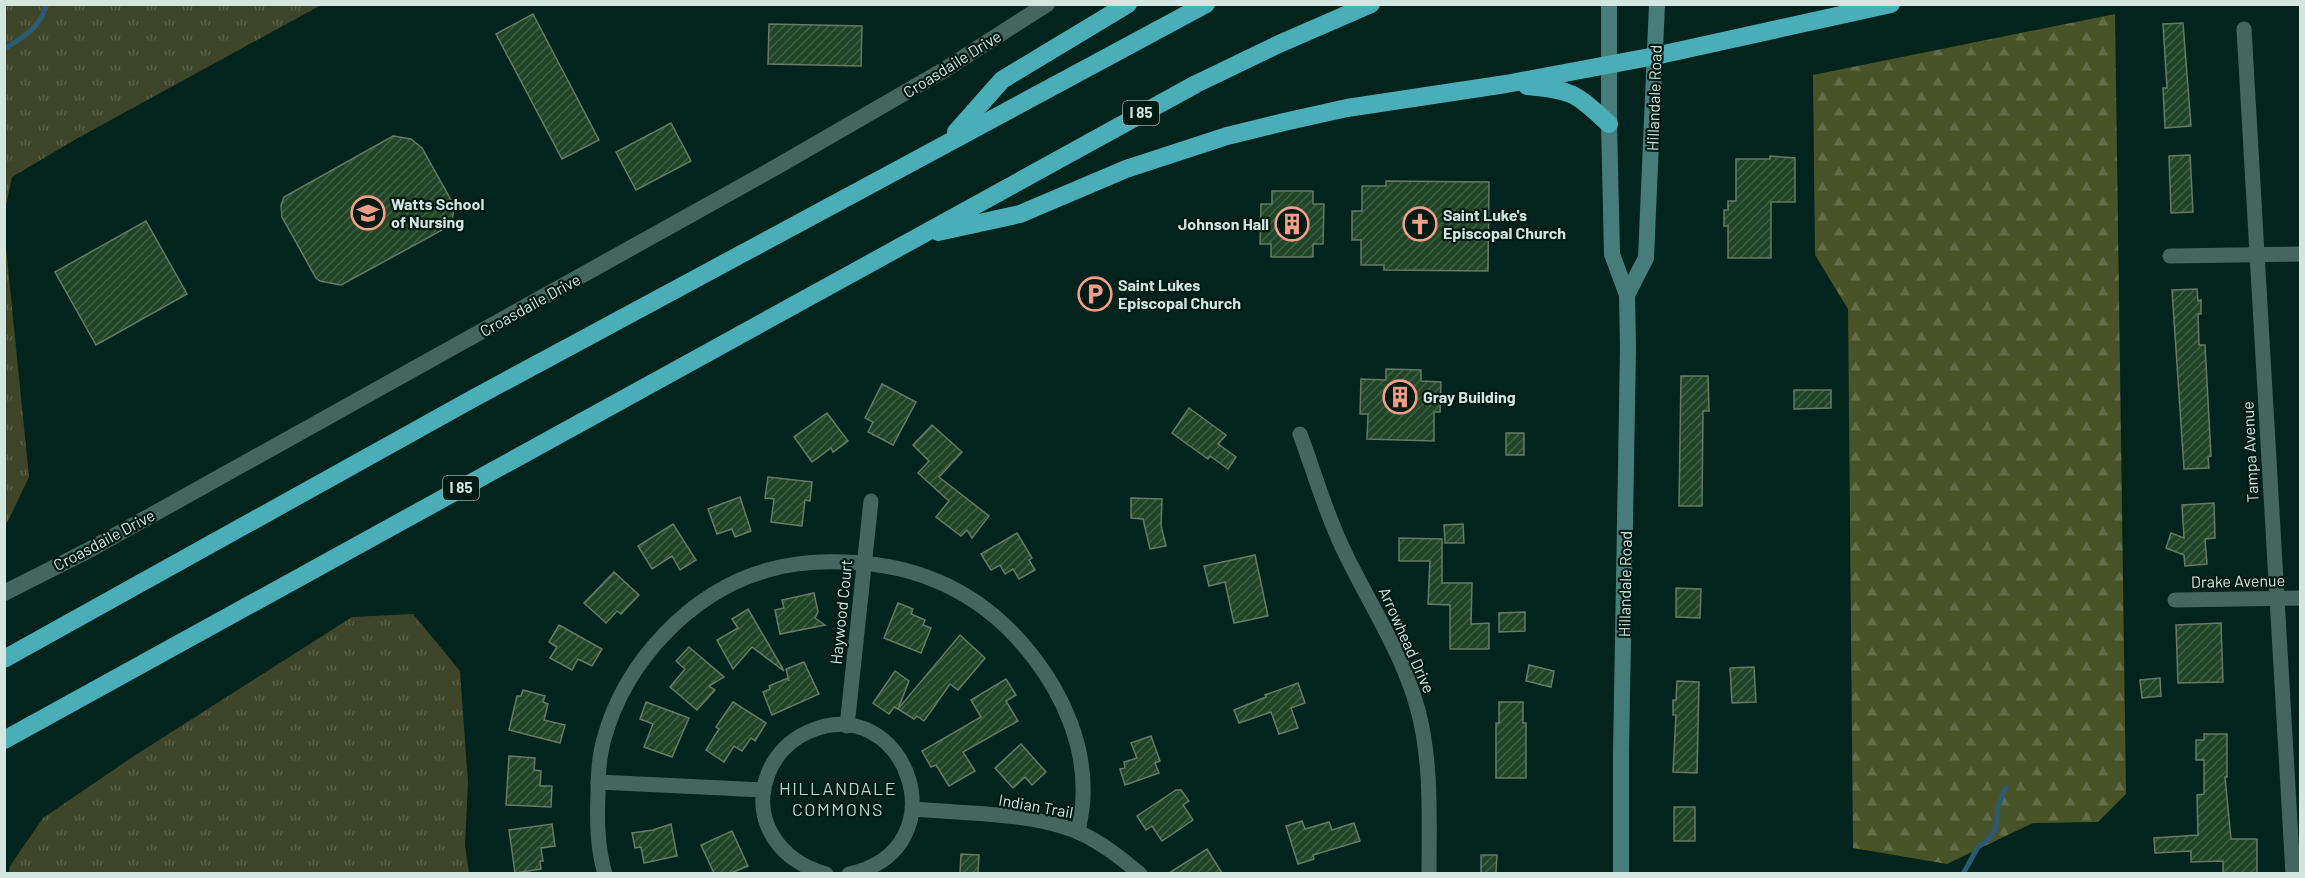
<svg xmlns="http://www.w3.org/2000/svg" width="2305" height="878" viewBox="0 0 2305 878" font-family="Barlow,sans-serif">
  <defs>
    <pattern id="grass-tufts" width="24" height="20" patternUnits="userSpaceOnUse" patternTransform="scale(1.5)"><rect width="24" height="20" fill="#3e4529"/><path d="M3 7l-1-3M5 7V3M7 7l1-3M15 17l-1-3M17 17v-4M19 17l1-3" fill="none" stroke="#596048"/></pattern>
    <pattern id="forest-firs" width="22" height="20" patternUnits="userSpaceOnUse" patternTransform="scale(1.5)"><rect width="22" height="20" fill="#495328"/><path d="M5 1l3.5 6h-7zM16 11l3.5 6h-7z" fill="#626c47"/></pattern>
    <pattern id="building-hatch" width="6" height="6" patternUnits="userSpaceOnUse" patternTransform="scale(1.5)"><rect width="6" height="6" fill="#214527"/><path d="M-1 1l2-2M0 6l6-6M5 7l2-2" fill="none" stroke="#406046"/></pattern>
  </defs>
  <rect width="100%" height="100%" fill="#02241d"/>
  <g fill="url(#grass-tufts)">
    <polygon points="5,4 321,4 321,5 78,138 12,177 5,210"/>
    <polygon points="5,238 29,477 9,519 5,525"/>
    <polygon points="413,614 460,671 468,782 465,846 469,873 9,873 10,866 43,818 134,756 352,617"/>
  </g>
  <polygon fill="url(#forest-firs)" points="2115,14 2126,794 2098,822 2033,823 1947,864 1853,848 1848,309 1815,255 1813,75"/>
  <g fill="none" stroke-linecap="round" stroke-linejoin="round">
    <g stroke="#2b5a73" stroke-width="5">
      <path d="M4,49C22,38 42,27 46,4"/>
      <polyline points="1963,874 1978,847 1988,840 1996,828 1998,806 2006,787"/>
    </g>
  </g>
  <g fill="url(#building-hatch)" stroke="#647b67" stroke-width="1.5">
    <polygon points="533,14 599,140 562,159 496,34"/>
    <polygon points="2183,23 2191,126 2165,128 2163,88 2167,88 2163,24"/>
    <polygon points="769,24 862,26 861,66 768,64"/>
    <polygon points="671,123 691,161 636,190 616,152"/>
    <polygon points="393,136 411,139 422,148 451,200 454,209 452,221 444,229 341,285 320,281 316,278 282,217 281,205 284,197"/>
    <polygon points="2190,155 2193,212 2171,213 2169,156"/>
    <polygon points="1770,156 1795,158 1795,202 1771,202 1771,258 1728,258 1728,226 1724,226 1724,210 1728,210 1728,201 1736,201 1736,159 1770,159"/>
    <polygon points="1386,181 1489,182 1488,271 1384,270 1384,265 1361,265 1361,240 1352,240 1352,211 1362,211 1362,186 1386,186"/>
    <polygon points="1272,191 1313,191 1313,204 1324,204 1323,244 1313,244 1313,257 1271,257 1271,244 1260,244 1261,204 1272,204"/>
    <polygon points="146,221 187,294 96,345 55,272"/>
    <polygon points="2197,289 2198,301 2201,300 2201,314 2198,314 2199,345 2205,345 2211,456 2208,457 2209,468 2184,469 2172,290"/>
    <polygon points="1386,369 1421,370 1421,381 1441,382 1440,412 1434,412 1434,441 1367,439 1368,414 1360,414 1361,379 1386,380"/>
    <polygon points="1681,376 1708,376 1709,411 1703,411 1702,506 1679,506"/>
    <polygon points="882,384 916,402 893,445 868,432 873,422 865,418"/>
    <polygon points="1794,390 1831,390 1831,408 1794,409"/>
    <polygon points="1189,408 1226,435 1218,444 1236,457 1228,469 1210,456 1208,459 1172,433"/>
    <polygon points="827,413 848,441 833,452 831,448 812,462 794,437"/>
    <polygon points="932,425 962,452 939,477 989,516 972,538 967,530 961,536 936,517 949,501 918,473 929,461 913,445"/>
    <rect x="1506" y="433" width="18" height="22"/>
    <polygon points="768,477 812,482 810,501 805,500 802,526 771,522 774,499 765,498"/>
    <polygon points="740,497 751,531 735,537 732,529 717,534 708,509"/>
    <polygon points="1131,498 1162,499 1161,526 1166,546 1150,549 1143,519 1131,518"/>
    <polygon points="2214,503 2215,538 2205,539 2207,564 2185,566 2184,555 2166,548 2171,533 2184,538 2182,505"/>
    <polygon points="673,524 696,560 680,570 672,556 652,569 638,546"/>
    <polygon points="1463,524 1464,543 1445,543 1444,525"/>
    <polygon points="1017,533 1032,558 1029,560 1035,570 1019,579 1013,569 1005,574 1000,565 991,570 981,554"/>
    <polygon points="1399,538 1442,539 1442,583 1472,583 1471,624 1489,623 1489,649 1450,649 1450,605 1428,604 1430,561 1399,561"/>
    <polygon points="1255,555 1268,616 1234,623 1225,582 1209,586 1204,566"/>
    <polygon points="614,572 639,595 621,614 617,611 606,623 584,603"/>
    <polygon points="1676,588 1701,589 1700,618 1676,617"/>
    <polygon points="814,593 818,612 815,618 825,625 780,634 775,610 784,608 782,600"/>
    <polygon points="898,603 913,609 911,614 925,620 923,625 931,628 921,653 884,638"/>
    <polygon points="748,609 784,671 752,647 733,669 717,640 738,628 732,619"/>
    <polygon points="1525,612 1525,631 1499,632 1499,613"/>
    <polygon points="2221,623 2223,682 2178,683 2176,625"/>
    <polygon points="559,625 602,649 592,666 578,659 572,670 550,658 557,647 549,642"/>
    <polygon points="960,635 985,658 958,690 950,684 924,721 917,716 914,719 898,709"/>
    <polygon points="689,647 724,677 709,686 715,690 697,710 670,687 685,669 676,661"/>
    <polygon points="804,662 819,694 772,715 763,692 770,689 769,686 788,678 789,681 786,669"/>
    <polygon points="1529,665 1554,671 1551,687 1526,681"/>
    <polygon points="1754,667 1756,702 1732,703 1730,668"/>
    <polygon points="895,671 909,681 898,709 894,707 889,714 873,703"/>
    <polygon points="2160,678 2161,696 2142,698 2140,680"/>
    <polygon points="1006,679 1016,695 1006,701 1018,721 963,752 975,771 949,786 936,765 931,767 922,751 981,717 971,700"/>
    <polygon points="1677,681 1699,682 1697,773 1673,772 1676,715 1673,715 1673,700 1676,700"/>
    <polygon points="1298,683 1305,703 1291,708 1298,728 1279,734 1271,712 1239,723 1234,710 1266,697 1265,695"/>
    <polygon points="523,690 545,696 543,702 548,704 544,720 565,725 560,743 509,730 517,696 521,696"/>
    <polygon points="646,702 689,718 672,757 644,747 653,724 640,719"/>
    <polygon points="733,702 766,723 755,741 751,738 742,751 734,746 724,762 706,750 719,729 716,727"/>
    <polygon points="1499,702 1523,702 1523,723 1526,723 1526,778 1496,778 1496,723 1499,723"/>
    <polygon points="2204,734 2227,734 2227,777 2225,777 2231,839 2257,839 2257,873 2223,873 2223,861 2191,862 2191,851 2155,853 2154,838 2198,835 2197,795 2204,794 2204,760 2196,760 2196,740 2204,740"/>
    <polygon points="1151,736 1160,761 1155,763 1159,773 1125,785 1120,769 1125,768 1124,762 1137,758 1131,743"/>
    <polygon points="1021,744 1046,772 1032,785 1025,777 1013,788 995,768"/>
    <polygon points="509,756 535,758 534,770 541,771 540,786 552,786 551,807 506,805"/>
    <polygon points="1176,790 1181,790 1189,801 1183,805 1193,820 1162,841 1152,826 1146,830 1137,816"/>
    <rect x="1674" y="807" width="21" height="34"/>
    <polygon points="1302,821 1305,829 1329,822 1332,830 1354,823 1360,841 1313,855 1314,859 1298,864 1286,826"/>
    <polygon points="552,824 555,846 541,848 543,861 540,861 541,869 515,873 509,830"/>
    <polygon points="671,824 677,856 644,863 641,847 635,848 632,833 653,830"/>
    <polygon points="732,831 748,866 731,873 714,873 701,845"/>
    <polygon points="1207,849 1222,873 1169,873"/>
    <polygon points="961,854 979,855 978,873 960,873"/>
    <polygon points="1481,855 1497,855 1496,873 1481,873"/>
  </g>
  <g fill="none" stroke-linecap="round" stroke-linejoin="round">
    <g stroke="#45665e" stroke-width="15">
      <polyline points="2244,29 2293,874"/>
      <polyline points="2170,256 2300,254"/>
      <path d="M1300,434C1315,474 1326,515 1345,553C1370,605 1403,654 1418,710C1432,763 1429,819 1429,874"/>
      <polyline points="2175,600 2300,598"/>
      <polyline points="847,726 871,501"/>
      <polyline points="598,782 764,790"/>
      <path d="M913,809C962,813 1033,813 1078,832C1101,842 1121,858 1140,874"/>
      <path d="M605,874C597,847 597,820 598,793C598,775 599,756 604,739C625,662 690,592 768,570C792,563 819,561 844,562C923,564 986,595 1034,658C1064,697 1085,746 1083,796C1083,808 1080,820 1078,832"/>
      <path d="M826,874C781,862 750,821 768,774C775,755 790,740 808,732C905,688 964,849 849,874"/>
    </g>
    <polyline stroke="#45665e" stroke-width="16" points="4,593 89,550 778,166 944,70 1047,4"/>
    <g stroke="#467c79" stroke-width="16">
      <polyline points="1609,4 1609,124 1612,254 1627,295 1628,348 1621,754 1621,874"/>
      <polyline points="1627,295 1646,258 1657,4"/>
    </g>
    <g stroke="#4aaeb8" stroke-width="18">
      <path d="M1527,86C1573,90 1575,93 1609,124"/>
      <polyline points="956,132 1002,80 1128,4"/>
      <polyline points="938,232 1020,214 1126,169 1227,136 1284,122 1347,108 1506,84 1655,56 1891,4"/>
      <polyline points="4,659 474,398 1206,4"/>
      <polyline points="4,740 1196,84 1279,44 1371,4"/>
    </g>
  </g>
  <defs>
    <g id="school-ring" transform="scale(1.725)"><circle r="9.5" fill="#001b14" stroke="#f49e89" stroke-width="1.5"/><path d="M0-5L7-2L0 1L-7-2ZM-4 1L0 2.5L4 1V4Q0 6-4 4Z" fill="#f49e89"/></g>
    <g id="building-ring" transform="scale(1.725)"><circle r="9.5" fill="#001b14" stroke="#f49e89" stroke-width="1.5"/><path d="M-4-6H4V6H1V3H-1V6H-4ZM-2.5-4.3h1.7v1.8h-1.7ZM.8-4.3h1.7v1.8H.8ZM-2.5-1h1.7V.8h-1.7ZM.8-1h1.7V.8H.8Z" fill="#f49e89"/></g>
    <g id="church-ring" transform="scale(1.725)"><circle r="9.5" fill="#001b14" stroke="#f49e89" stroke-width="1.5"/><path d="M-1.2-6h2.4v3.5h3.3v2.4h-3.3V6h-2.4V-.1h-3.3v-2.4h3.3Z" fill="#f49e89"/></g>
    <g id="parking-ring" transform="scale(1.725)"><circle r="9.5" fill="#001b14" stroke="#f49e89" stroke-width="1.5"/><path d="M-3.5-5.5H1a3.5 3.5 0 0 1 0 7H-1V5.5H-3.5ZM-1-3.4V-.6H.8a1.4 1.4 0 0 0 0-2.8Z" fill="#f49e89"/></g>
  </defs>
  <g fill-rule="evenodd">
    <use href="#school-ring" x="368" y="213"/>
    <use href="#building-ring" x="1292" y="224"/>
    <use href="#church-ring" x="1420" y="224"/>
    <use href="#parking-ring" x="1095" y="294"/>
    <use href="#building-ring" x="1400" y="397"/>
  </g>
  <g text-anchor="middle" stroke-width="4.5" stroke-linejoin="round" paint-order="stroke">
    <g fill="#001b14" stroke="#94a9a3" stroke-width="1.5">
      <rect x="1123" y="101" width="36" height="24" rx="4.5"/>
      <rect x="443" y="476" width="36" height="24" rx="4.5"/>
    </g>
    <g font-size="15" font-weight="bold" fill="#d4e6e0">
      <text x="1141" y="118">I 85</text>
      <text x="461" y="493">I 85</text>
    </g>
    <g font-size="16" fill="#d4e6e0" stroke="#001b14">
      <text transform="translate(952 64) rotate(-32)" y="6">Croasdaile Drive</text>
      <text transform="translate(1654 98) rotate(-88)" y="6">Hillandale Road</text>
      <text transform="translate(530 305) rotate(-29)" y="6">Croasdaile Drive</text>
      <text transform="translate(2250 452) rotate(-93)" y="6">Tampa Avenue</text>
      <text transform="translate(104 540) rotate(-28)" y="6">Croasdaile Drive</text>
      <text transform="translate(2238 581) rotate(-1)" y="6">Drake Avenue</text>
      <text transform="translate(1625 584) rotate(-89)" y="6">Hillandale Road</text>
      <text transform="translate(841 612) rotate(-84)" y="6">Haywood Court</text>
      <text transform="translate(1407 640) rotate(66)" y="6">Arrowhead Drive</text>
      <text transform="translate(1036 806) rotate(10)" y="6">Indian Trail</text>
    </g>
    <g font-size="16" font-weight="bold" fill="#d4e6e0" stroke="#001b14" text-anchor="start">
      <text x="391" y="210">Watts School<tspan x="391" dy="18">of Nursing</tspan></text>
      <text x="1443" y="221">Saint Luke's<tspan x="1443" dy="18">Episcopal Church</tspan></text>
      <text x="1269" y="230" text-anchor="end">Johnson Hall</text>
      <text x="1118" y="291">Saint Lukes<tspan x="1118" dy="18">Episcopal Church</tspan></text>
      <text x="1423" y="403">Gray Building</text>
    </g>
    <g font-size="18" letter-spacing="1.5" fill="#b3d7cd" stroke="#001b14">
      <text x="838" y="795">HILLANDALE<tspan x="838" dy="21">COMMONS</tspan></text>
    </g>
  </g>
  <rect width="2305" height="878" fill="none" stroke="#d4e6e0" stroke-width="12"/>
</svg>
